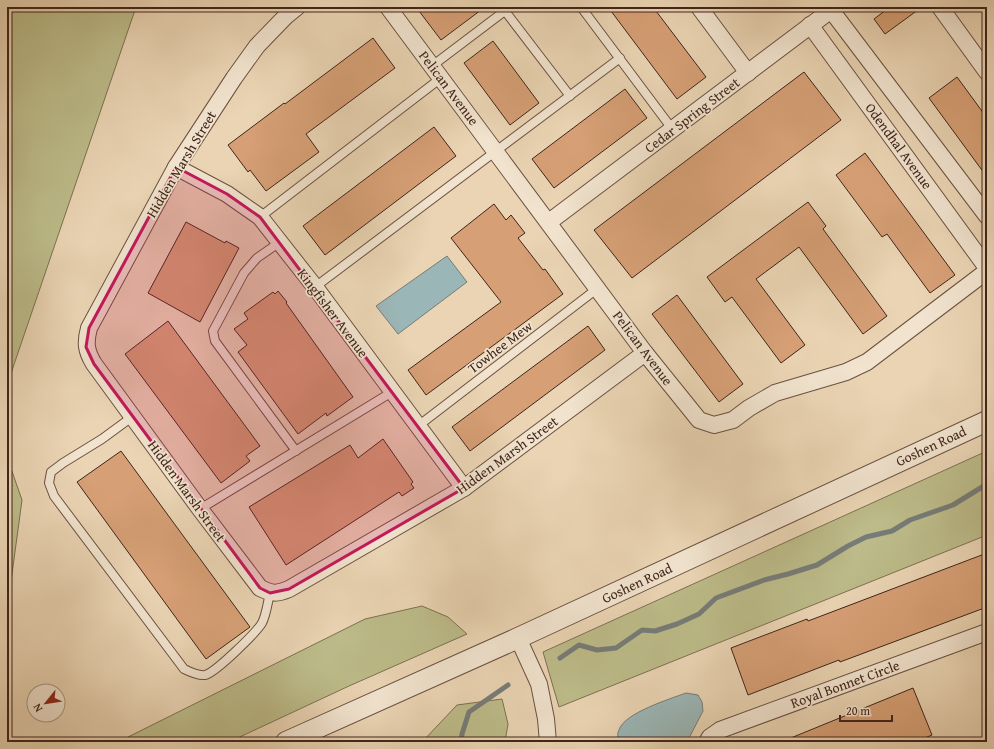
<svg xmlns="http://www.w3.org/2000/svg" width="994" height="749" viewBox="0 0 994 749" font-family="'Gentium Book Plus',serif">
  <rect width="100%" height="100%" fill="#ead4b3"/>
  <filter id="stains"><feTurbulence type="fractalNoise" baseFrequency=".005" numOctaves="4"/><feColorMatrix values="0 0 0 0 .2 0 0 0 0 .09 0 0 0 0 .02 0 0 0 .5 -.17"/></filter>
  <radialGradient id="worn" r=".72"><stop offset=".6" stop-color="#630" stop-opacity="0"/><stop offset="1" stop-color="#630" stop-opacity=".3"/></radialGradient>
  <g fill="#bcbb89" stroke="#7e7052">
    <polygon points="7,7 136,7 7,385"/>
    <polygon points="987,451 987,535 559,707 543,652"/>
    <polygon points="7,457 22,500 7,611"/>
    <polygon points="422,606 448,617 467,634 349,686 229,742 118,742 365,619"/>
    <polygon points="502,699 508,724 505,742 422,742 457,705"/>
  </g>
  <g fill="#9bb6b6" stroke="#777c78">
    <polygon points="447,256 467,282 398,334 376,306"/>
    <path d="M686,693L698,695L702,702L703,711L687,742H618C618,738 617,733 619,730C624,713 670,699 686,693Z"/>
  </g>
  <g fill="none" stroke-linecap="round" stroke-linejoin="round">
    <g stroke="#777c78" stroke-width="5">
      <polyline points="560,658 579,645 597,650 616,648 642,630 655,631 677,624 699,614 716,598 764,580 788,574 817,565 848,546 866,537 892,531 910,520 953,505 987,484"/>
      <polyline points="461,742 462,734 469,712 508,685"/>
    </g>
  </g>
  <g fill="#d69f75" stroke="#40251b">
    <polygon points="416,7 485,7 441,40"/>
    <polygon points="608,7 653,7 706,77 677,99"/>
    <polygon points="890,7 922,7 885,34 874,19"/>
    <polygon points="373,38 395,68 306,134 319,152 266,191 250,170 248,172 228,145 284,103 285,104"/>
    <polygon points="493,41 539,103 510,125 464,63"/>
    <polygon points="804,72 841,120 632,278 594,230"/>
    <polygon points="957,77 987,118 987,177 929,98"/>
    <polygon points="625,89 647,118 554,188 532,159"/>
    <polygon points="434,127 456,156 325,255 303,226"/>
    <polygon points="865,153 955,275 930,293 887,234 882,237 836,175"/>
    <polygon points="808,202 826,226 823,229 887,316 863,334 799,247 756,279 805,345 781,363 732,297 725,302 707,277"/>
    <polygon points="494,204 506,220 511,215 525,233 518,238 543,270 545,269 563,294 426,395 408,370 501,302 451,238"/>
    <polygon points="186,222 225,243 226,241 239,248 200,322 148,293"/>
    <polygon points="278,291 287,302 286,303 353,397 327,416 326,413 298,434 238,352 247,345 234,329 248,319 244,313 273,292 275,294"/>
    <polygon points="677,295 743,384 719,402 652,314"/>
    <polygon points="168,321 260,446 246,456 250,461 221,483 125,354"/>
    <polygon points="588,326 605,350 470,451 452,427"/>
    <polygon points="383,439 413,482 411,484 414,488 402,496 399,492 286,565 249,507 350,445 358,458"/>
    <polygon points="121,451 250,627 206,659 77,482"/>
    <polygon points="987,553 987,607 840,662 839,660 748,695 731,648 807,619 808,621"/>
    <polygon points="913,688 932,735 915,742 781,742"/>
  </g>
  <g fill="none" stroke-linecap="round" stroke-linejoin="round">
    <g stroke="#6a5141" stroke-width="10">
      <g id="service">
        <polyline points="581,7 673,130"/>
        <polyline points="505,11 570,96"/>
        <polyline points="432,66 510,7"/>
        <polyline points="260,217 441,78"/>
        <polyline points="280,242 257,258 244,273 213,331 215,341 296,451"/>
        <polyline points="315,287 620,58"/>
        <path d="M132,417L102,439L63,463L51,472L49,483L54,496L184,669C190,672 198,676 205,675C215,673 256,633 262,623C266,616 268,601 270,593"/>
        <polyline points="418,426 598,288"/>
        <polyline points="200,509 392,392"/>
      </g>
    </g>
    <g stroke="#6a5141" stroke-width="18">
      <g id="minor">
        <path d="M297,7L286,16L257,46L234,78L176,167L89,328C85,343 86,351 94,364L200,509L260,588C272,594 277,594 289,589L464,488L645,353"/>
        <polyline points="388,7 645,353 699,420 714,425 733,420 749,408 775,393 846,372 867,362 987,271"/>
        <polyline points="699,7 748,73"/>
        <polyline points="940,7 987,72"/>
        <polyline points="831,10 987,216"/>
        <polyline points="810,25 987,268"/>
        <polyline points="176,167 227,194 260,217 315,287 464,488"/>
        <polyline points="549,222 835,7"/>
        <polyline points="518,638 539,684 546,719 548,742"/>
        <polyline points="707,742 710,737 720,730 987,632"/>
      </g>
    </g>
    <g stroke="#6a5141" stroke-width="22">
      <polyline id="tertiary" points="286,742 518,638 987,421"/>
    </g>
    <use href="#service" stroke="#f1e3ce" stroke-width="8"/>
    <use href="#minor" stroke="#f1e3ce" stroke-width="16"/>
    <use href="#tertiary" stroke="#f1e3ce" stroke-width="20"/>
  </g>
  <path fill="#c2185b" fill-opacity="0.2" stroke="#c2185b" stroke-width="3" stroke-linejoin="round" d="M176,167L227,194L260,217L464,488L289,589L270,593L260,588L94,364L86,347L89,328Z"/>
  <g text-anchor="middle" stroke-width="3.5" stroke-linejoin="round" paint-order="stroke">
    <g font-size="14" fill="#40251b" stroke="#f1e3ce">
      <text transform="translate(449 88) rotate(53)" y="5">Pelican Avenue</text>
      <text transform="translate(692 115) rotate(-37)" y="5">Cedar Spring Street</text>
      <text transform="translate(899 146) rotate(54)" y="5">Odendhal Avenue</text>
      <text transform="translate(181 164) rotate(-59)" y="5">Hidden Marsh Street</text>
      <text transform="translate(333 313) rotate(53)" y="5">Kingfisher Avenue</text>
      <text transform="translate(500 347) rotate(-37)" y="5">Towhee Mew</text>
      <text transform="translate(643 348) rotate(53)" y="5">Pelican Avenue</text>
      <text transform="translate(931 446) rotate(-25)" y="5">Goshen Road</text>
      <text transform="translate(507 455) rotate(-36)" y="5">Hidden Marsh Street</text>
      <text transform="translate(187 491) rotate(54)" y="5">Hidden Marsh Street</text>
      <text transform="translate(637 583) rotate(-25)" y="5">Goshen Road</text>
      <text transform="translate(845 684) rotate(-20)" y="5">Royal Bonnet Circle</text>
    </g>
  </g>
  <rect width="994" height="749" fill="none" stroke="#ead4b3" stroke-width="24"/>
  <rect x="8" y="8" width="978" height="733" fill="none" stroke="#40251b" stroke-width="2"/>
  <rect x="12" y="12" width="970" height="725" fill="none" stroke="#40251b"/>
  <g transform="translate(46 703) rotate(240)"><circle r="19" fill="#f1e3ce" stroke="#aa9786"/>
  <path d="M0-3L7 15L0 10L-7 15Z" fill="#8f2418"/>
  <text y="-6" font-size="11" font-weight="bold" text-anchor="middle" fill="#40251b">N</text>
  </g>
  <path d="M840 715v6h52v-6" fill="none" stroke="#40251b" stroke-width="2"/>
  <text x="846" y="715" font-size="12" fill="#40251b" stroke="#f1e3ce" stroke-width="3" paint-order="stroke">20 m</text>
  <rect width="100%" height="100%" filter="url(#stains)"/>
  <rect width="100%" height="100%" fill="url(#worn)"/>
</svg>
